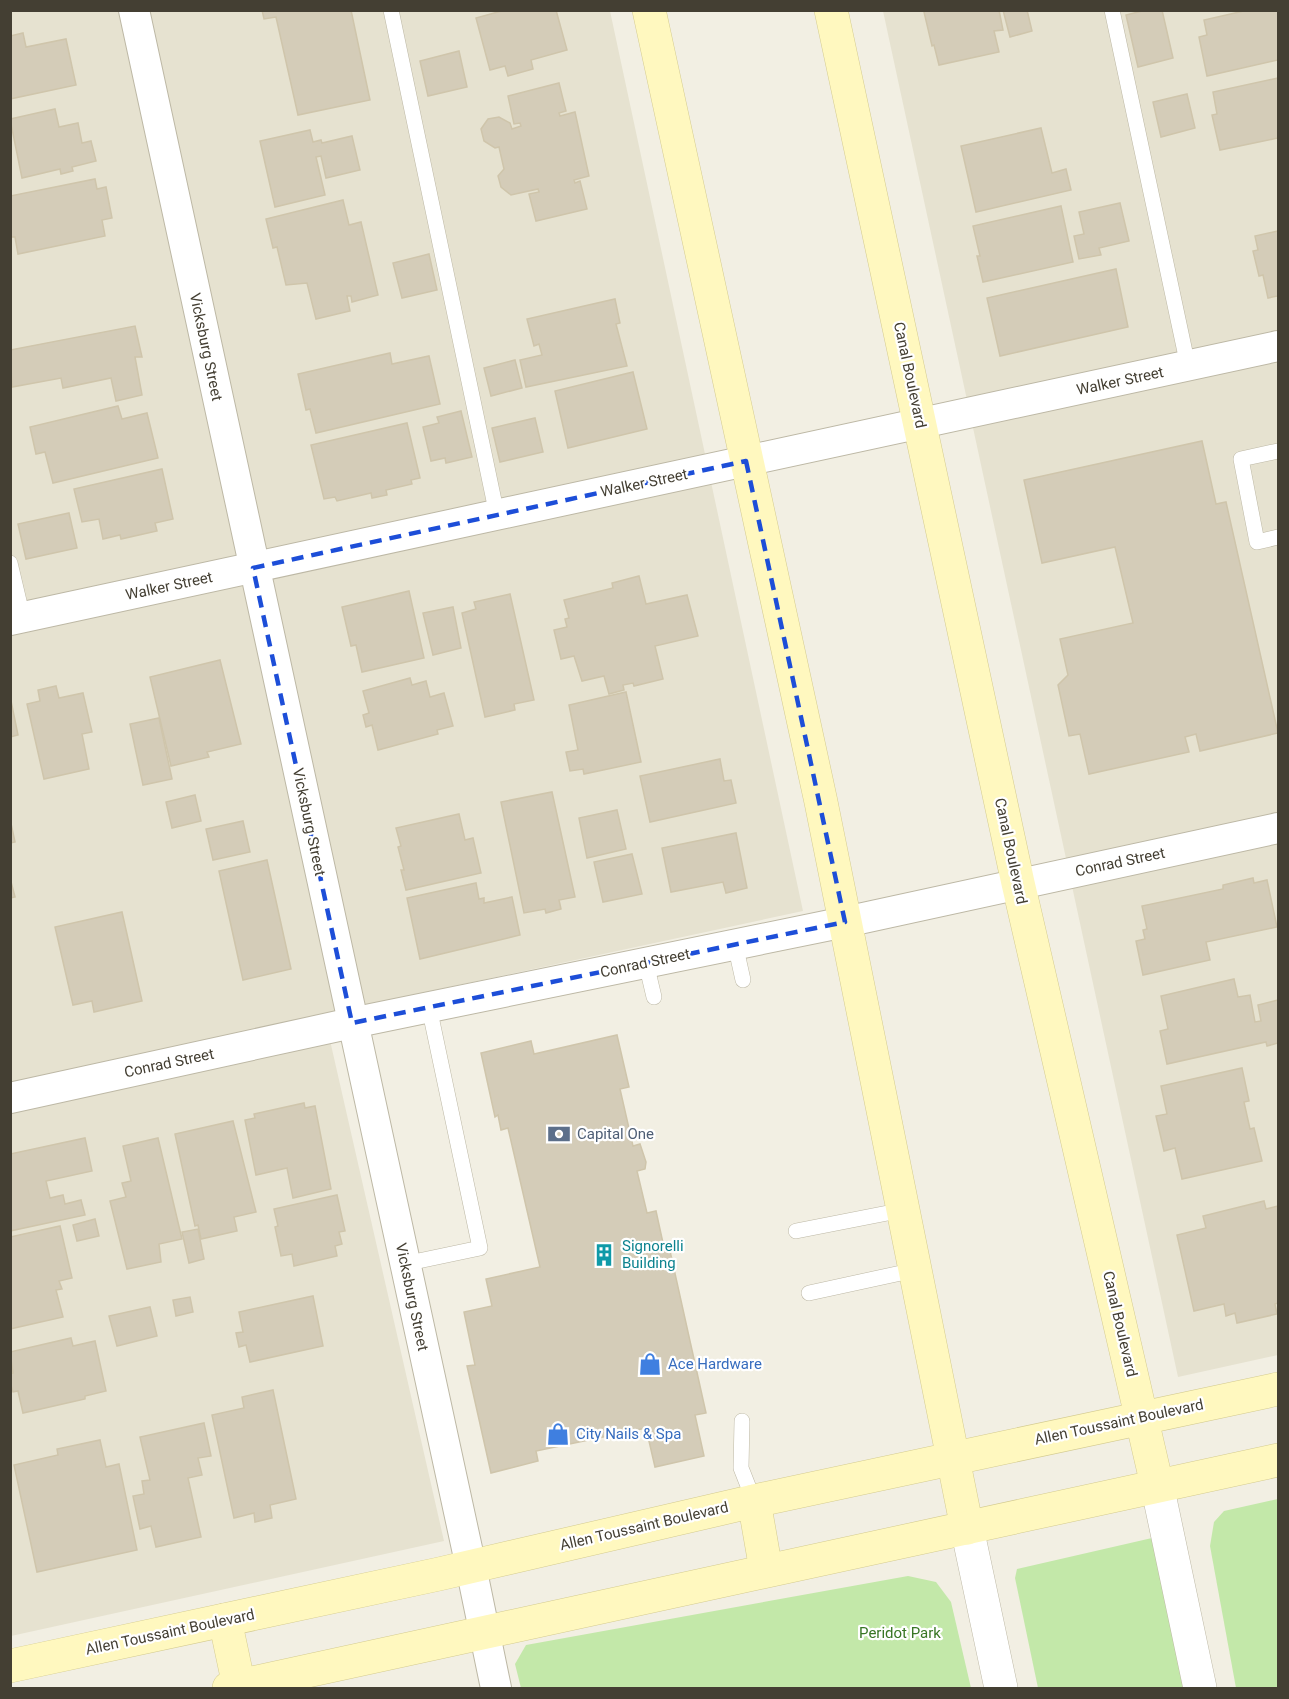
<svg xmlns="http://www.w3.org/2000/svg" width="1289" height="1699" viewBox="0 0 1289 1699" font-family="Roboto,sans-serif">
  <rect width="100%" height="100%" fill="#f2efe3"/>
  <g fill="#e6e2d0">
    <polygon points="10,11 610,11 803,911 324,1014 444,1541 11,1636"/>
    <polygon points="883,11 1278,11 1278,1355 1178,1377"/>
  </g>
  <g fill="#c3e8a9">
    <polygon points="1278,1499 1278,1688 1236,1688 1210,1546 1214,1522 1224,1511"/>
    <polygon points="1152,1538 1188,1688 1038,1688 1015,1578 1017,1569"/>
    <polygon points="908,1576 936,1582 951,1602 971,1688 521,1688 515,1664 526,1645"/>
  </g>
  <g fill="#d4ccb8" stroke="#cfc5ab" stroke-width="1.5">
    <polygon points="262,10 351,10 370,100 298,115 276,17 264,19"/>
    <polygon points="505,10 556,10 567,50 531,60 533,69 508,76 505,66 490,70 476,18"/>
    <polygon points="926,10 999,10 1003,30 994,31 999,52 939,65 934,45 932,46 924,12"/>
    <polygon points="1003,10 1027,10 1032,31 1010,37"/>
    <polygon points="1146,10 1162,10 1173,58 1138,67 1126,15"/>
    <polygon points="1248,10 1278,10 1278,60 1207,76 1199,37 1207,35 1204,20"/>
    <polygon points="23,33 26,47 66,39 76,85 10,99 10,36"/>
    <polygon points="459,51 467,87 428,96 420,61"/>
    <polygon points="1278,78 1278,138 1220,150 1212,115 1217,114 1213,92"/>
    <polygon points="559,83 566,111 559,113 560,116 575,112 589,176 574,180 575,183 580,181 587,209 536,221 529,194 539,192 538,189 511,195 501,187 498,176 504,169 499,147 495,148 484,141 481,129 488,119 499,117 510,123 512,129 521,126 520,123 514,124 508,96"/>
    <polygon points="1187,94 1195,128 1161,137 1153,102"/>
    <polygon points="55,109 59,127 78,123 82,143 91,141 96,161 72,167 73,171 61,174 60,169 22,178 10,119"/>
    <polygon points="1041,128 1052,173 1066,169 1071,190 976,212 961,146"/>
    <polygon points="310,130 313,142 321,140 322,143 352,136 360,170 326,178 321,156 316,157 325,195 275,207 260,141"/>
    <polygon points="95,179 97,189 106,187 112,218 102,220 105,236 18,254 15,237 10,237 10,196"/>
    <polygon points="343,200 349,225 361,222 378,295 352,302 351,296 347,296 350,311 316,319 307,283 286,285 277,247 273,248 266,219"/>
    <polygon points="1120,203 1129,241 1099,248 1101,255 1079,259 1074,236 1084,234 1079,212"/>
    <polygon points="1061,206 1073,262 983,282 977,256 980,256 973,226"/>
    <polygon points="1278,231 1278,296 1268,298 1263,275 1259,276 1253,251 1258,250 1255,236"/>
    <polygon points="429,254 437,290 402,298 393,263"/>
    <polygon points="1116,269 1128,327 1000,356 987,298"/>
    <polygon points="615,299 620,323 616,324 627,366 526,387 520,360 542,355 539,344 534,346 527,319"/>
    <polygon points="135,326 142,357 135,357 142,395 116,401 111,378 63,388 61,378 12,387 10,350"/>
    <polygon points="390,353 392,364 429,356 440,404 316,433 310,409 306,410 298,374"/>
    <polygon points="515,360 522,388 491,396 484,368"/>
    <polygon points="633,372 647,429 568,448 555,391"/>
    <polygon points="118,406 122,419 147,413 158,458 53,483 45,452 36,454 30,427"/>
    <polygon points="461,411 472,457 446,463 445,458 431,461 423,427 439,423 437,417"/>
    <polygon points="535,418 543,452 500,462 492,428"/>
    <polygon points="407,423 420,478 411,480 412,484 386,490 387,495 372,498 371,493 337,501 335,497 324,499 311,445"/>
    <polygon points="1202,441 1216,504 1226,502 1278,733 1200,751 1196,734 1185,737 1189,752 1089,774 1080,734 1069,736 1058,685 1068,675 1060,639 1133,623 1115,547 1042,563 1024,480"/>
    <polygon points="162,469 173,519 155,523 157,531 121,539 120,535 103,539 99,519 82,522 74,489"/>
    <polygon points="69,513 77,548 26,559 18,524"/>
    <polygon points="639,576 646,604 687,595 698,636 655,646 663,679 634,686 633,683 623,685 624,690 609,694 604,676 582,681 574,656 561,659 554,630 567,627 565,619 569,618 564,600 613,588 612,583"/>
    <polygon points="409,591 424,658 362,672 356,645 351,646 342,607"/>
    <polygon points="510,594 534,700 514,704 515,710 485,717 462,613 476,609 474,602"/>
    <polygon points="453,607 461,648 433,655 423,613"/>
    <polygon points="220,660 241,744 207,752 209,757 171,766 150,677"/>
    <polygon points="410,678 412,685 426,681 430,697 444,693 453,726 437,730 438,734 378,750 372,725 366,727 363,715 369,713 363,691"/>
    <polygon points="56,686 59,698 83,693 92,732 82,734 89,769 44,779 27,704 40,701 38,690"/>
    <polygon points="626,692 641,762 584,774 583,769 570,771 566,752 578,750 569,705"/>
    <polygon points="10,696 18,735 10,737"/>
    <polygon points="159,718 172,779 143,785 130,724"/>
    <polygon points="720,759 724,781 731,780 736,803 650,822 640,776"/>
    <polygon points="552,792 575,897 559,900 561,909 546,913 545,909 524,913 501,802"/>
    <polygon points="195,795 201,821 172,828 166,802"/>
    <polygon points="617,810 626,849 587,858 579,818"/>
    <polygon points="459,814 465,840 473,838 481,873 406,890 401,870 404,870 398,847 401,846 396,828"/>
    <polygon points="10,819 15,842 10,843"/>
    <polygon points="243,821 250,852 213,860 206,829"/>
    <polygon points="736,833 747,888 726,893 723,882 671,892 662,848"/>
    <polygon points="632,854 642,894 603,902 594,862"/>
    <polygon points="267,860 291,969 243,980 219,871"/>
    <polygon points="10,878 15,897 10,898"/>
    <polygon points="1253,878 1254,883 1267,880 1277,927 1206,942 1210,960 1143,975 1136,941 1145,939 1143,930 1147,929 1142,906 1223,889 1223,885"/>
    <polygon points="476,883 479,899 484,898 484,903 512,897 520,935 420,959 407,898"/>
    <polygon points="122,912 142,1001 94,1012 92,1001 73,1005 55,927"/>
    <polygon points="1234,979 1238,997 1250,995 1255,1022 1261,1021 1258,1005 1278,1000 1278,1043 1267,1046 1266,1042 1167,1064 1160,1031 1168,1029 1161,996"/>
    <polygon points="617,1035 629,1087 620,1089 633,1146 640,1144 646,1162 645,1169 637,1171 647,1213 656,1211 663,1243 668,1242 706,1413 695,1415 704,1456 655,1467 646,1428 536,1451 538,1461 491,1473 467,1366 475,1365 464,1312 492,1306 486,1279 540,1267 508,1128 501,1130 498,1115 495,1117 481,1053 531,1041 534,1054"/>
    <polygon points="1242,1068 1249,1101 1244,1102 1250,1129 1254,1128 1262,1161 1182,1179 1175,1148 1164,1151 1156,1116 1167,1114 1161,1086"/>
    <polygon points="304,1103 305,1108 315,1106 331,1189 293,1198 287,1168 256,1175 245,1120 255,1118 254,1114"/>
    <polygon points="233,1121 256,1212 234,1217 237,1231 201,1239 198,1225 195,1226 175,1134"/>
    <polygon points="85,1138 92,1171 46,1181 50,1198 63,1195 65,1204 81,1200 85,1215 10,1231 10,1154"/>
    <polygon points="158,1138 182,1239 159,1244 161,1262 127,1269 110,1201 126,1197 122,1183 131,1181 123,1146"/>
    <polygon points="337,1195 345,1231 339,1232 342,1244 335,1246 337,1256 294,1266 292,1254 281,1256 275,1227 278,1226 274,1209"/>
    <polygon points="1264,1201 1266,1209 1278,1206 1278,1303 1275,1304 1277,1314 1237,1323 1235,1313 1226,1316 1224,1304 1194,1311 1177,1235 1206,1228 1203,1216"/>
    <polygon points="95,1219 99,1236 77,1241 73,1225"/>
    <polygon points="60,1226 72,1278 59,1281 62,1289 56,1290 63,1317 10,1329 10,1237"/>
    <polygon points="198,1229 204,1259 189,1263 182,1232"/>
    <polygon points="313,1296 323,1346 250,1362 246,1345 239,1347 236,1333 243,1332 239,1312"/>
    <polygon points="190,1297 193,1312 176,1316 173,1300"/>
    <polygon points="150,1307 157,1336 117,1346 109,1316"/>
    <polygon points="71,1338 73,1346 95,1341 106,1391 85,1396 85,1399 23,1413 18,1391 13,1392 10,1382 10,1374 13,1373 10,1352"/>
    <polygon points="273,1390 296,1499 270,1505 272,1518 255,1522 254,1513 234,1518 212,1415 244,1408 242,1397"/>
    <polygon points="204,1423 211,1456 198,1458 202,1475 188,1478 201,1537 156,1547 151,1526 140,1529 133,1496 144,1494 142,1481 150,1480 140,1437"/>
    <polygon points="100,1440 106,1467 119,1464 137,1550 37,1572 14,1465 58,1455 57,1449"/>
  </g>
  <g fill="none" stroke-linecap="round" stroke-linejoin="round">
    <g stroke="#bdb8a5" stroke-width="16">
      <g id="service">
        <polyline points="391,10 497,515"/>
        <polyline points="1112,10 1188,366"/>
        <polyline points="1278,451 1241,459 1257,542 1278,537"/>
        <polyline points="10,563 23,618"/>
        <polyline points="735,944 743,980"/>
        <polyline points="646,963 654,997"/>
        <polyline points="796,1231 903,1210"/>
        <polyline points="404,1264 480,1248 429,1007"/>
        <polyline points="809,1293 915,1270"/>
        <polyline points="742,1421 741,1468 754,1501"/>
      </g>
    </g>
    <g stroke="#bdb8a5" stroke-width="32">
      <g id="minor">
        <polyline points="134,10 471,1567 496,1688"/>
        <polyline points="10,620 1278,346"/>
        <polyline points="10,1098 352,1023 845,922 1278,828"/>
      </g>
    </g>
    <g stroke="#bdb8a5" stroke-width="34">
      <g id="tertiary">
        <polyline points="1157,1485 1200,1688"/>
        <polyline points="967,1528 1001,1688"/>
      </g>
    </g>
    <g stroke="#d4cb90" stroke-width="34">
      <g id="secondary">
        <polyline points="649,10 821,802 967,1528"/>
        <polyline points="831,10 1018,883 1157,1485"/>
        <polyline points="754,1501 766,1570"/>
        <polyline points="225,1620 239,1686"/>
        <polyline points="10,1666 439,1574 754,1501 1278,1389"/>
        <polyline points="229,1688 1278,1460"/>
      </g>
    </g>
    <use href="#service" stroke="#fff" stroke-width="15"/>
    <use href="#minor" stroke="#fff" stroke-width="30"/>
    <use href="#tertiary" stroke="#fff" stroke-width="33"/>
    <use href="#secondary" stroke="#fff8bf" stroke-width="33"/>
  </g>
  <path fill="none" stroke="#1d4ed8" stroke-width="4.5" stroke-dasharray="12 8" stroke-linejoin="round" d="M746,461L845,922L352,1023L253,568Z"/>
  <defs>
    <g id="bank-bare" transform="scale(1.8)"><path d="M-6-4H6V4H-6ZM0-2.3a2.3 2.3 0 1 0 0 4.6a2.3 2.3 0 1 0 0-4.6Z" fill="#5c6f8a" stroke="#fff" stroke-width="2.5" paint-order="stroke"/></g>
    <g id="building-bare" transform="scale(1.8)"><path d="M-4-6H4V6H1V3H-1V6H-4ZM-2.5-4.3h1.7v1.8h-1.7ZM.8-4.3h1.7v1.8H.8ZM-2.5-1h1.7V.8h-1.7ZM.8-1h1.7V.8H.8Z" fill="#0f9aa8" stroke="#fff" stroke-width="2.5" paint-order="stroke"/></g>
    <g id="shop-bare" transform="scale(1.8)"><path d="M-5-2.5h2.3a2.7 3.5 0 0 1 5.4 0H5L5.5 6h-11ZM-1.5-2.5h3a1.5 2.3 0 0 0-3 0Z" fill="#3f7fe0" stroke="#fff" stroke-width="2.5" paint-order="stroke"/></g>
  </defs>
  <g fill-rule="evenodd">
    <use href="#bank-bare" x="559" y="1134"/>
    <use href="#building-bare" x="604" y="1255"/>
    <use href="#shop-bare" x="650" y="1364"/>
    <use href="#shop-bare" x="558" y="1434"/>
  </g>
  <g text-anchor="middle" stroke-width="4.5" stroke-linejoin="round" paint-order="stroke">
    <g font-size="15" fill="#443f33" stroke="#fff">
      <text transform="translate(206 347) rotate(78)" y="5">Vicksburg Street</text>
      <text transform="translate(910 375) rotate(78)" y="5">Canal Boulevard</text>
      <text transform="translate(1120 381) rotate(-12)" y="5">Walker Street</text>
      <text transform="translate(644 483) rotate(-12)" y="5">Walker Street</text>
      <text transform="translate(169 586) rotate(-12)" y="5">Walker Street</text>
      <text transform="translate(309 822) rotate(78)" y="5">Vicksburg Street</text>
      <text transform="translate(1011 851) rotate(78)" y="5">Canal Boulevard</text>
      <text transform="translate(1120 862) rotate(-12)" y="5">Conrad Street</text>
      <text transform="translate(645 963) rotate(-12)" y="5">Conrad Street</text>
      <text transform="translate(169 1063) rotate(-12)" y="5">Conrad Street</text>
      <text transform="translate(412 1297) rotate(78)" y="5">Vicksburg Street</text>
      <text transform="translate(1120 1324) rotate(77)" y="5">Canal Boulevard</text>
      <text transform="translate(1119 1422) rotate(-12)" y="5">Allen Toussaint Boulevard</text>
      <text transform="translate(644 1526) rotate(-13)" y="5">Allen Toussaint Boulevard</text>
      <text transform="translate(170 1632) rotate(-12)" y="5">Allen Toussaint Boulevard</text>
    </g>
    <g font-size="15" fill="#4e5e75" stroke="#fff" text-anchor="start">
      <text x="577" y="1139">Capital One</text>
    </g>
    <g font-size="15" fill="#0d838f" stroke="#fff" text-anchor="start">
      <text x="622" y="1251">Signorelli<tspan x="622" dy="17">Building</tspan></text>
    </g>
    <g font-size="15" fill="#366cbe" stroke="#fff" text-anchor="start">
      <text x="668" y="1369">Ace Hardware</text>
      <text x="576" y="1439">City Nails &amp; Spa</text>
    </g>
    <g font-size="15" fill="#397625" stroke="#fff">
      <text x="900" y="1638">Peridot Park</text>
    </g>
  </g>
  <rect width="1289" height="1699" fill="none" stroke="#443f33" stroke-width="24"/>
</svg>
